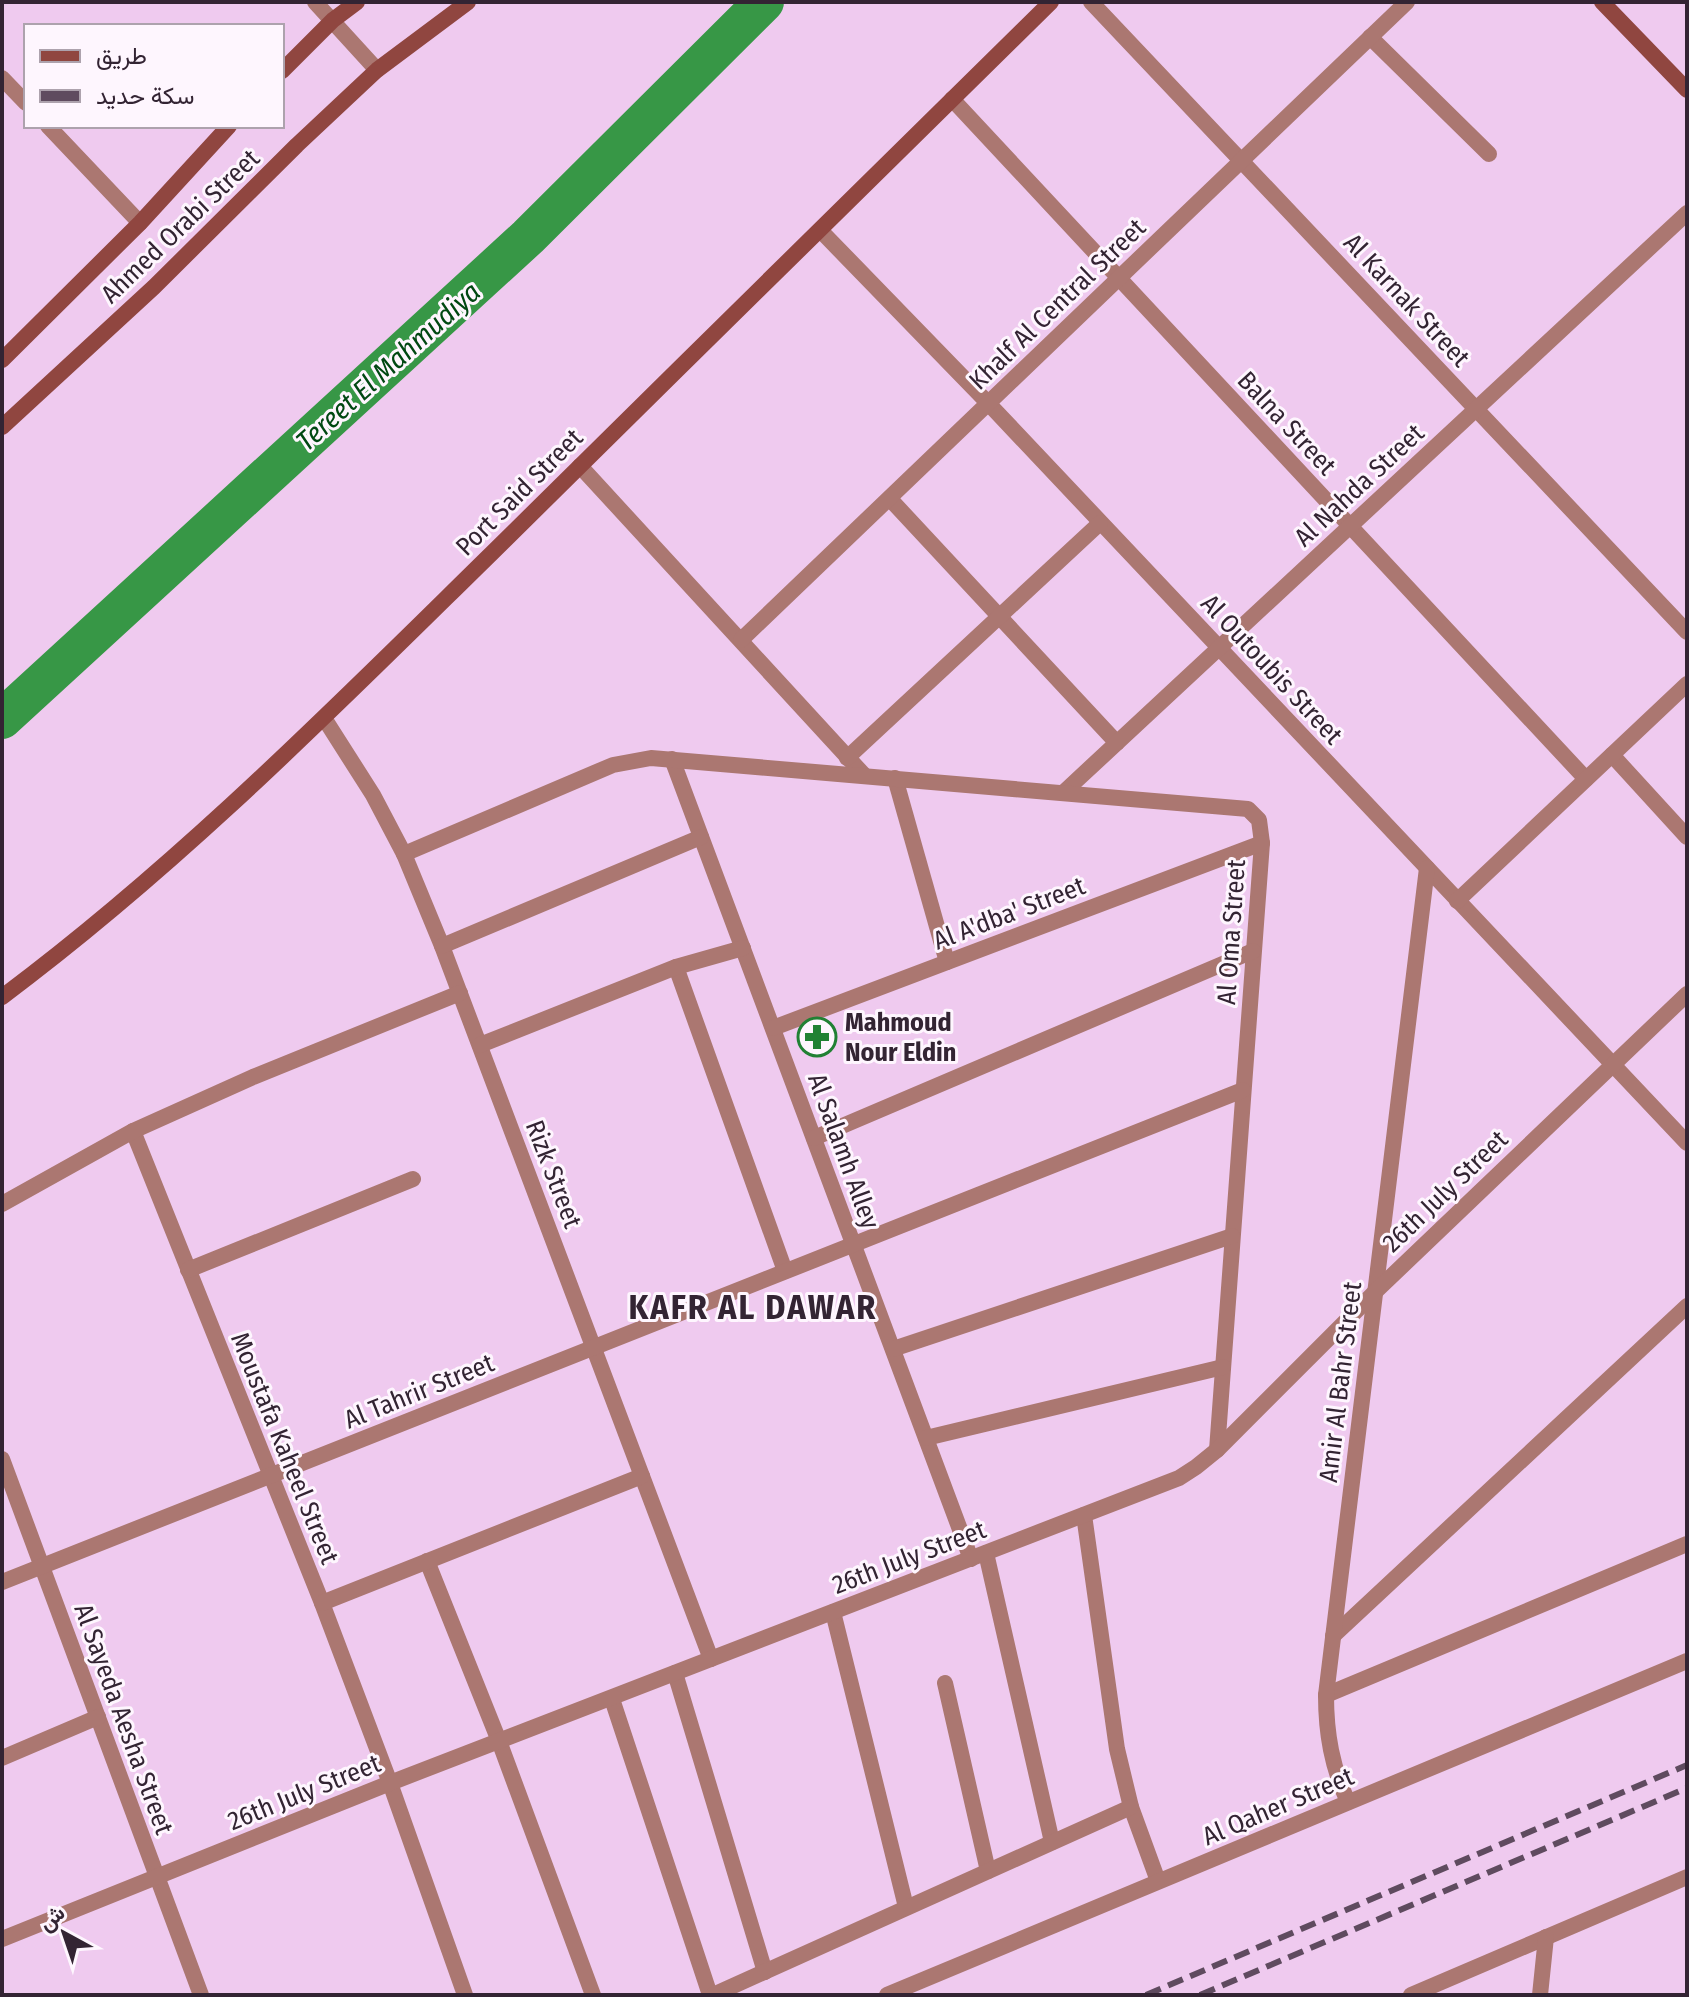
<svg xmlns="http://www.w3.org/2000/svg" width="1689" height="1997" viewBox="0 0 1689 1997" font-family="'Fira Sans Condensed',Vazirmatn,sans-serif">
  <rect width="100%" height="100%" fill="#efcaef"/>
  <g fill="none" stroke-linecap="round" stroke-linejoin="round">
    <polyline stroke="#379746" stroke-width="40" points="2,719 528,237 764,2"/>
    <g stroke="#ab7771" stroke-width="16">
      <polyline points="315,2 377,70"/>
      <polyline points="1091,2 1687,632"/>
      <polyline points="1370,37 1489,154"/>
      <polyline points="2,78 26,103"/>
      <polyline points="952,99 1586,779"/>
      <polyline points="48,126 140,223"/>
      <polyline points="820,230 988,403 1687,1143"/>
      <polyline points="580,466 863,774"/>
      <polyline points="890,499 1117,743"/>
      <polyline points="741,640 1407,2"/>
      <polyline points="324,718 373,795 404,854 442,946 711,1659"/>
      <polyline points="1612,755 1687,837"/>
      <polyline points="847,758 1100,523"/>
      <polyline points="672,759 971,1559"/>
      <polyline points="895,778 947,962"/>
      <polyline points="1064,792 1687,213"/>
      <polyline points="404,854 613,765 651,758 1248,809 1259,820 1262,843 1217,1450"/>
      <polyline points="1457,901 1687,684"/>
      <polyline points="442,946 701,837"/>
      <polyline points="676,967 785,1271"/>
      <polyline points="773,1028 1262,843"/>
      <polyline points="480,1045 676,967 743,948"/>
      <polyline points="133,1131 322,1603 390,1783 465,1995"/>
      <polyline points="814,1138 1253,951"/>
      <polyline points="2,1204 133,1131 253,1077 460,993"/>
      <polyline points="188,1270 413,1179"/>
      <polyline points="893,1349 1232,1236"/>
      <polyline points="926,1438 1223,1367"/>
      <polyline points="2,1459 201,1995"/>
      <polyline points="1084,1515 1117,1749 1131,1807 1158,1881"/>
      <polyline points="986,1553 1052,1842"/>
      <polyline points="427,1561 499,1741 593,1995"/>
      <polyline points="2,1582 1243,1090"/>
      <polyline points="322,1603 642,1476"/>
      <polyline points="833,1612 906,1907"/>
      <polyline points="1333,1636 1687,1306"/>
      <polyline points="675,1673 765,1972"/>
      <polyline points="945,1683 988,1871"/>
      <polyline points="1326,1695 1687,1544"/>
      <polyline points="612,1699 710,1995"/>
      <polyline points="2,1758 98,1717"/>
      <path d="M1348,1802C1332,1767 1326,1734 1326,1695L1427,868"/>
      <polyline points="2,1939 390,1783 1179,1478 1196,1467 1217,1450 1376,1291 1687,994"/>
      <polyline points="713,1995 1131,1807"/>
      <polyline points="887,1995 1687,1661"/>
      <polyline points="1411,1995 1687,1877"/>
      <polyline points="1540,1995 1546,1937"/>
    </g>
    <g stroke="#904640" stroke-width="16">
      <polyline points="1602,2 1687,90"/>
      <polyline points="282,71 333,20 357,2"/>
      <polyline points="2,360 140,223 229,126"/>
      <polyline points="2,427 154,287 297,145 377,70 468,2"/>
      <path d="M2,997C179,865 335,707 492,553C678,369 864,186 1051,2"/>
    </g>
    <g stroke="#5f4b5f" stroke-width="6" stroke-dasharray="16 8" stroke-linecap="butt">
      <polyline points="1146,1995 1687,1765"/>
      <polyline points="1200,1995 1687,1788"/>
    </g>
  </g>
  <defs>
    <g id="pharmacy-ring" transform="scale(2)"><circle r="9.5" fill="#fef6fe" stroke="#218134" stroke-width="1.5"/><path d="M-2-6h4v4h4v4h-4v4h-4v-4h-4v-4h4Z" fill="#218134"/></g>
  </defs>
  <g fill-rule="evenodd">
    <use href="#pharmacy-ring" x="817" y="1037"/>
  </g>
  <g text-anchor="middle" stroke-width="6" stroke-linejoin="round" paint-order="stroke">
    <g font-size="26" fill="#332433" stroke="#fef6fe">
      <text transform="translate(180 226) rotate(-44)" y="9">Ahmed Orabi Street</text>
      <text transform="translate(1407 300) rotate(47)" y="9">Al Karnak Street</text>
      <text transform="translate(1057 304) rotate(-44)" y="9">Khalf Al Central Street</text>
      <text transform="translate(1287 423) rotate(47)" y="9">Balna Street</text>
      <text transform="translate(1359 485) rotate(-43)" y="9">Al Nahda Street</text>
      <text transform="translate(519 492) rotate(-45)" y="9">Port Said Street</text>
      <text transform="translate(1272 669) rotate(47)" y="9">Al Outoubis Street</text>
      <text transform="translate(1009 913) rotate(-21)" y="9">Al A'dba' Street</text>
      <text transform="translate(1231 932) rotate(-86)" y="9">Al Oma Street</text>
      <text transform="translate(844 1151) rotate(70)" y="9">Al Salamh Alley</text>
      <text transform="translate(554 1174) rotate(69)" y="9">Rizk Street</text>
      <text transform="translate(1445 1191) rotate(-44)" y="9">26th July Street</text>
      <text transform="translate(1340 1382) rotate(-83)" y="9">Amir Al Bahr Street</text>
      <text transform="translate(419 1391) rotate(-22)" y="9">Al Tahrir Street</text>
      <text transform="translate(285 1448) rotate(68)" y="9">Moustafa Kaheel Street</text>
      <text transform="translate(909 1557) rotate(-21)" y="9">26th July Street</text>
      <text transform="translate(124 1719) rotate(70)" y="9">Al Sayeda Aesha Street</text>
      <text transform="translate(304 1792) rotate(-22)" y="9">26th July Street</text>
      <text transform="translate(1278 1806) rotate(-23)" y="9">Al Qaher Street</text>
    </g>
    <g font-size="26" font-weight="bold" fill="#332433" stroke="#fef6fe" text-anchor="start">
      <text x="845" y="1031">Mahmoud<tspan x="845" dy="30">Nour Eldin</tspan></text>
    </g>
    <g font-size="28" font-style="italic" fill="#004812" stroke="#fef6fe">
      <text transform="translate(388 366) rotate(-42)" y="10">Tereet El Mahmudiya</text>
    </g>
    <g font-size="34" font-weight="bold" letter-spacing="2" fill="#332433" stroke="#fef6fe">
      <text x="753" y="1319">KAFR AL DAWAR</text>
    </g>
  </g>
  <rect width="1689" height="1997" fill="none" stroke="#332433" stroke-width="8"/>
  <rect x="24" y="24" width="260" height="104" fill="#fef6fe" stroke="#ada2ad" stroke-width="2"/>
  <rect x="40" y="50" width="40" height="12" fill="#904640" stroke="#ada2ad" stroke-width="2"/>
  <text x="96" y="64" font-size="24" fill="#332433">طريق</text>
  <rect x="40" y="90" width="40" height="12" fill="#5f4b5f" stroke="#ada2ad" stroke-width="2"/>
  <text x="96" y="104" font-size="24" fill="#332433">سكة حديد</text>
  <g transform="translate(64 1933) rotate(320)" stroke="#fef6fe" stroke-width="6" paint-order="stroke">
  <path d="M0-6L14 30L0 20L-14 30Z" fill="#332433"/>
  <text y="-12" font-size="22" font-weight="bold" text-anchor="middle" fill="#332433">ش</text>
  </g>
</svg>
